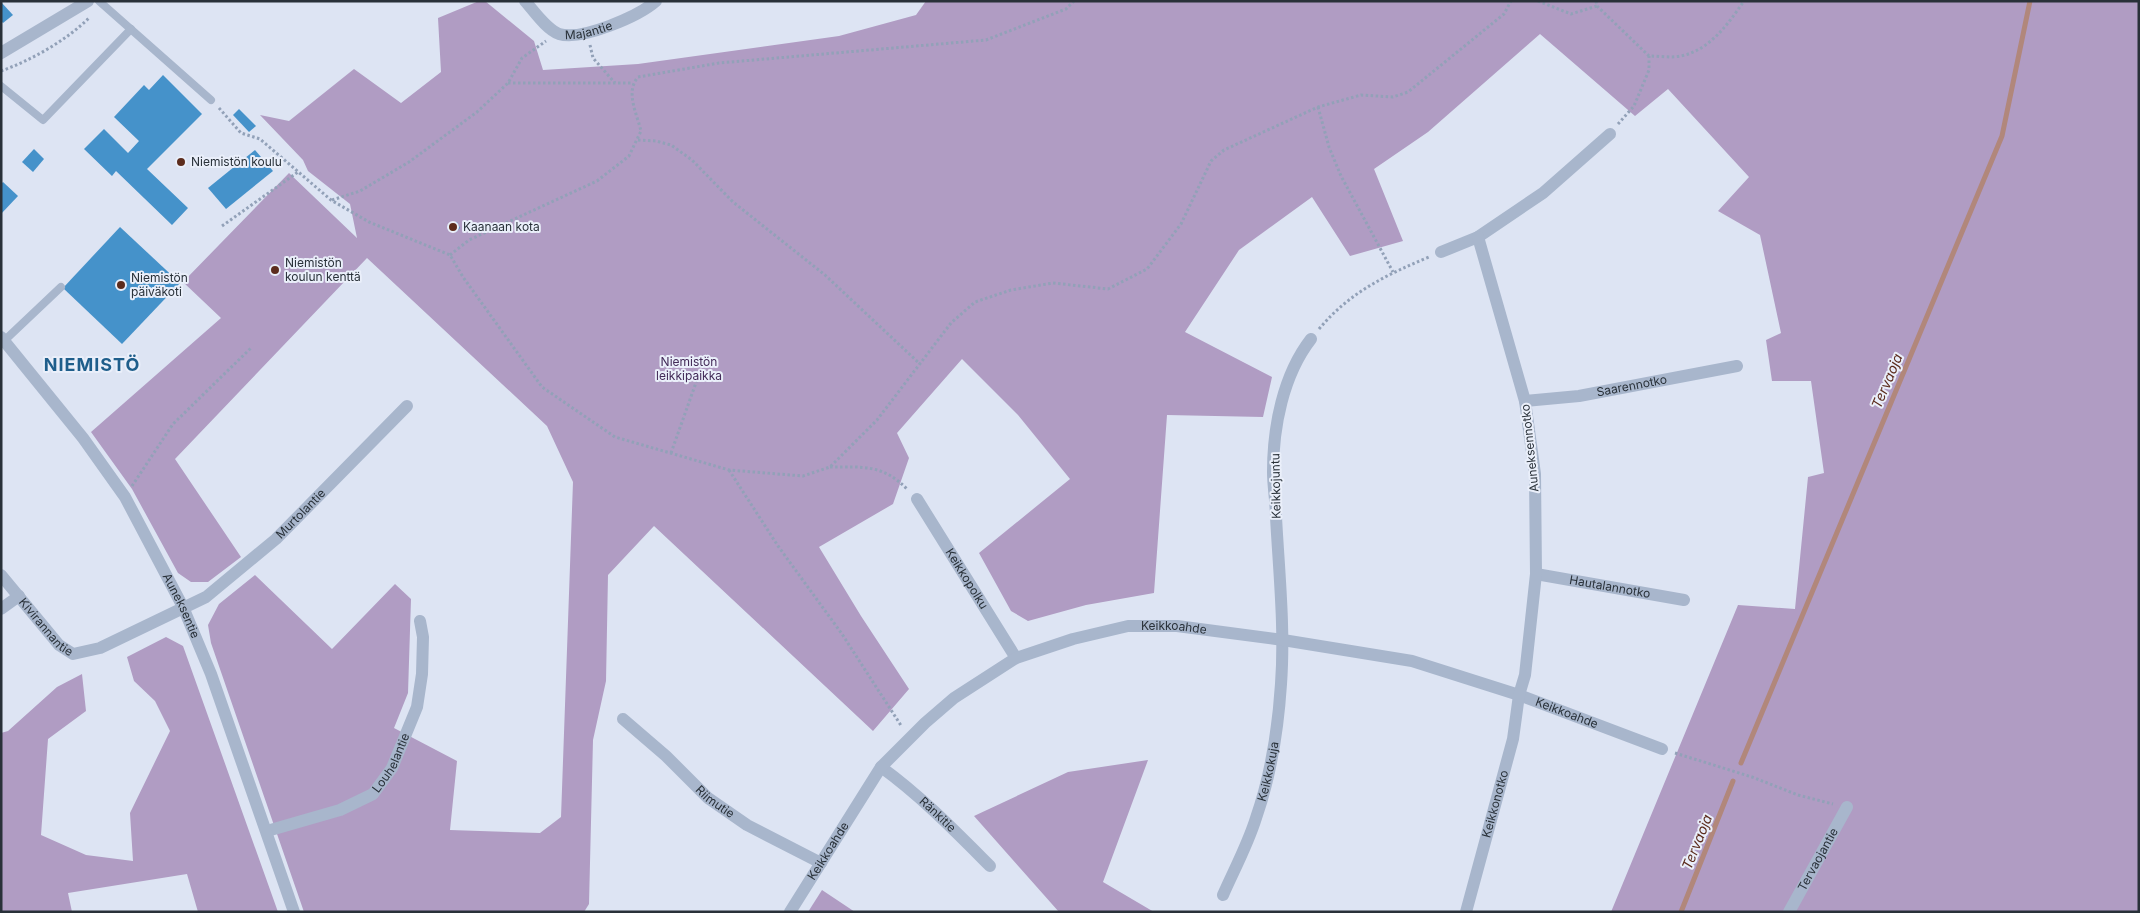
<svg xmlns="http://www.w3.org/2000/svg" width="2140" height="913" viewBox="0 0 2140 913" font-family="Inter,sans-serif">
  <rect width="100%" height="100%" fill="#dde4f3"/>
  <g fill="#b09cc3">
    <polygon points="479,1 485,1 534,41 543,70 638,64 839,36 916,15 926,1 2139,1 2139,912 1611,912 1738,605 1795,609 1808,477 1824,473 1811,381 1772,381 1766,340 1781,333 1760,235 1718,211 1749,177 1668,89 1635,116 1540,34 1428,132 1374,169 1403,241 1350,256 1312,197 1239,250 1185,332 1272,377 1263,417 1167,415 1154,593 1086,605 1028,621 1011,611 979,553 1070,479 1018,415 962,359 897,433 909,458 893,504 819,547 861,616 909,689 873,731 654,526 608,575 606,681 593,740 589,904 584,912 304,912 211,643 208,625 219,604 255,575 332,649 395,584 411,599 408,693 394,728 457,761 450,830 540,833 561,817 573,482 547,426 367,258 175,459 241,557 208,582 191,582 178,573 132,489 91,432 221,318 183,282 289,173 357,238 350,204 308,171 303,160 260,115 289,121 354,69 401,103 441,72 438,18"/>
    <polygon points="166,637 183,646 278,912 198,912 187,874 68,893 72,912 1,912 1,733 8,731 57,687 82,674 86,711 48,739 41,835 86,855 133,861 130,813 170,731 155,701 134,681 127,657"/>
    <polygon points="1148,760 1103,882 1154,912 1059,912 974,816 1068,772"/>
    <polygon points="822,890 855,912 808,912"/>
  </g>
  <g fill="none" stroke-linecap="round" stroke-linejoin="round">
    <g stroke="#b1877b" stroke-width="5">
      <polyline points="1741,763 2002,136 2030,1"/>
      <polyline points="1681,912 1733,781"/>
    </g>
  </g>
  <g fill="#4592ca">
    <polygon points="1,2 13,15 3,23 1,21"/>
    <polygon points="163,75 202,114 147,169 188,208 172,225 116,171 112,176 84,149 104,129 128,153 139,141 114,117 144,85 149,90"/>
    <polygon points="239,109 256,126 249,132 233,115"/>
    <polygon points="34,149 44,159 33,172 22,162"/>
    <polygon points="255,150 273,171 226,209 208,188"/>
    <polygon points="3,182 18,196 1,214 1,184"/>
    <polygon points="451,222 457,222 460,228 456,232 450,231 447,226"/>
    <polygon points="120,227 180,283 122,344 63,288"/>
  </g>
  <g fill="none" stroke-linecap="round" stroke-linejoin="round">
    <g stroke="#92a1b8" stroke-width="3" stroke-dasharray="2.5 2.5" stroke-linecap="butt">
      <polyline points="1538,1 1571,14 1597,6"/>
      <path d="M1596,1L1597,6L1649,56C1659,56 1671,58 1681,56C1710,50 1728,24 1744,1"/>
      <polyline points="590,45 593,58 615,83"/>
      <path d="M1,71C32,60 67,40 90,17"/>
      <polyline points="508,83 632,83"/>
      <polyline points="1318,107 1329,147 1341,176 1393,272"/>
      <polyline points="219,108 241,133 260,139 331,200 369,222 450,255 463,277 542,387 615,437 729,470 803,476 830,467 877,420 951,323 975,302 1011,290 1053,283 1108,289 1147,269 1181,224 1211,161 1224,150 1318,107 1361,95 1393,97 1408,92 1504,14 1511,1"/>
      <polyline points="1618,124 1634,106 1649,70 1649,56"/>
      <polyline points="638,140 656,141 671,145 692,160 733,202 825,275 920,364"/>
      <polyline points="332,200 360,191 409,162 477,112 508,83 522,58 546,41"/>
      <polyline points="222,226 298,172"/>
      <path d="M450,255L469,240L597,181L629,156L641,131C637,114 625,92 638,77L719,63L986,40L1066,9L1074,1"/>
      <path d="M1319,329C1350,292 1386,275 1429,257"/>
      <polyline points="671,453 698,377"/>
      <path d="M830,467C863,467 883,464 908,490"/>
      <polyline points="729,470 778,546 842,634 902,727"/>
      <polyline points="132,486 173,424 252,347"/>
      <polyline points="1675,753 1752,777 1798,795 1833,804"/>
    </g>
    <g stroke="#a8b6cc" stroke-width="8">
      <polyline points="99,1 211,100"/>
      <polyline points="1,86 43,120 131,29"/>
      <polyline points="5,340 61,287"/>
    </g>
    <g stroke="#a8b6cc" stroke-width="12">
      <path id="s1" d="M525,1C534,11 546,29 559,34C582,41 639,16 656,1"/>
      <polyline points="1441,252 1478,237 1543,193 1610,134"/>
      <path id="s2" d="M1525,401L1579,396L1737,366"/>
      <path id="s3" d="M917,499L1016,658"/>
      <path id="s4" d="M1536,574L1684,600"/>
      <path id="s5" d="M1,575L59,645L73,654L100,648L206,597L276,539L407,406"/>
      <polyline points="1,609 19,596"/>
      <path id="s6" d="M623,719L666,756L708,798L747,825L821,863"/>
      <path id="s7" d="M881,767C921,796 955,831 990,866"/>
      <path id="s8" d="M267,831L340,810L373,794L392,768L417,707L422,674L423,637L420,621"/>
      <path id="s9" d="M1223,895C1234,870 1248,844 1256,818C1271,775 1278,730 1281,684C1285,629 1279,573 1276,517C1276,502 1273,487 1273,472C1273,427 1283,375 1311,339"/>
      <path id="s10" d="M790,912L881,767L925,723L954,698L1016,658L1073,639L1128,626H1177L1283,640L1412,661L1519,695L1662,749"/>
      <path id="s11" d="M1466,912L1513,739L1519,695L1525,675L1536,574L1535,474L1525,401L1478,237"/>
      <path id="s12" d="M1789,912L1847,807"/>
    </g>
    <g stroke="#a8b6cc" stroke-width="12">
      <polyline points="1,53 88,1"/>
      <path id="s13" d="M1,337L83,438L125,497L183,607L211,674L294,912"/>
    </g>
  </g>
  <g fill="#5c2c1d" stroke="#eaeffa" stroke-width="2">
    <circle cx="181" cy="162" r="5"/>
    <circle cx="453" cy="227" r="5"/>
    <circle cx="275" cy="270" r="5"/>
    <circle cx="121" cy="285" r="5"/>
  </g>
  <g text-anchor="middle" stroke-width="4" stroke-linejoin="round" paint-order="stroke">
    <g font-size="12" fill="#293139" stroke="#eaeffa">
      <text dy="4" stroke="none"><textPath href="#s1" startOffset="78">Majantie</textPath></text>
      <text dy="4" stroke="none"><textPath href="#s2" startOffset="108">Saarennotko</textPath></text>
      <text transform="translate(1530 448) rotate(-96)" y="4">Auneksennotko</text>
      <text transform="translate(1276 486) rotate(-91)" y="4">Keikkojuntu</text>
      <text dy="4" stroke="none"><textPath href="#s5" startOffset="379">Murtolantie</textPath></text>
      <text dy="4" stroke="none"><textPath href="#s3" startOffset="94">Keikkopolku</textPath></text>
      <text dy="4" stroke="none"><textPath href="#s4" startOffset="75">Hautalannotko</textPath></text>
      <text dy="4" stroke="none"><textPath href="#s13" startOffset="325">Auneksentie</textPath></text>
      <text dy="4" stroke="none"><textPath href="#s5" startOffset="69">Kivirannantie</textPath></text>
      <text dy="4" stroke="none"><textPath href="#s10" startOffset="508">Keikkoahde</textPath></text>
      <text dy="4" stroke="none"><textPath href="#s10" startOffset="912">Keikkoahde</textPath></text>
      <text dy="4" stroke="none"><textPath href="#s8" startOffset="149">Louhelantie</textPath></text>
      <text dy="4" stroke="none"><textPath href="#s9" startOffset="132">Keikkokuja</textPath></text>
      <text dy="4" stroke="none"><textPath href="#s6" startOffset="124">Riimutie</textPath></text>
      <text dy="4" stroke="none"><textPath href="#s11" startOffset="112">Keikkonotko</textPath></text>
      <text dy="4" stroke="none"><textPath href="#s7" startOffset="74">Ränkitie</textPath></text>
      <text dy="4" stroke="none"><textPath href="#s10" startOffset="72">Keikkoahde</textPath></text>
      <text dy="4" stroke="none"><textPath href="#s12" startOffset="60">Tervaojantie</textPath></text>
    </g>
    <g font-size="12" fill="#293139" stroke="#eaeffa" text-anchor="start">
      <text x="191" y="166">Niemistön koulu</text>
      <text x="463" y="231">Kaanaan kota</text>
      <text x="285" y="267">Niemistön<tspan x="285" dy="14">koulun kenttä</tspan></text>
      <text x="131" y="282">Niemistön<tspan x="131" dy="14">päiväkoti</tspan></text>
    </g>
    <g font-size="12" fill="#432b58" stroke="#eaeffa">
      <text x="689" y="366">Niemistön<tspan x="689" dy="14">leikkipaikka</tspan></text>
    </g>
    <g font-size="14" font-style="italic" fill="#5c2c1d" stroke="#eaeffa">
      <text transform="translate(1887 381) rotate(-67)" y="5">Tervaoja</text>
      <text transform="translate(1697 842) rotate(-68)" y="5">Tervaoja</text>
    </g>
    <g font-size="18" font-weight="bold" letter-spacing="1" fill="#1f5e8b" stroke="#eaeffa">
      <text x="92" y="371">NIEMISTÖ</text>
    </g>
  </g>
  <rect width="2140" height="913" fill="none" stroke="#293139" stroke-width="5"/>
</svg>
